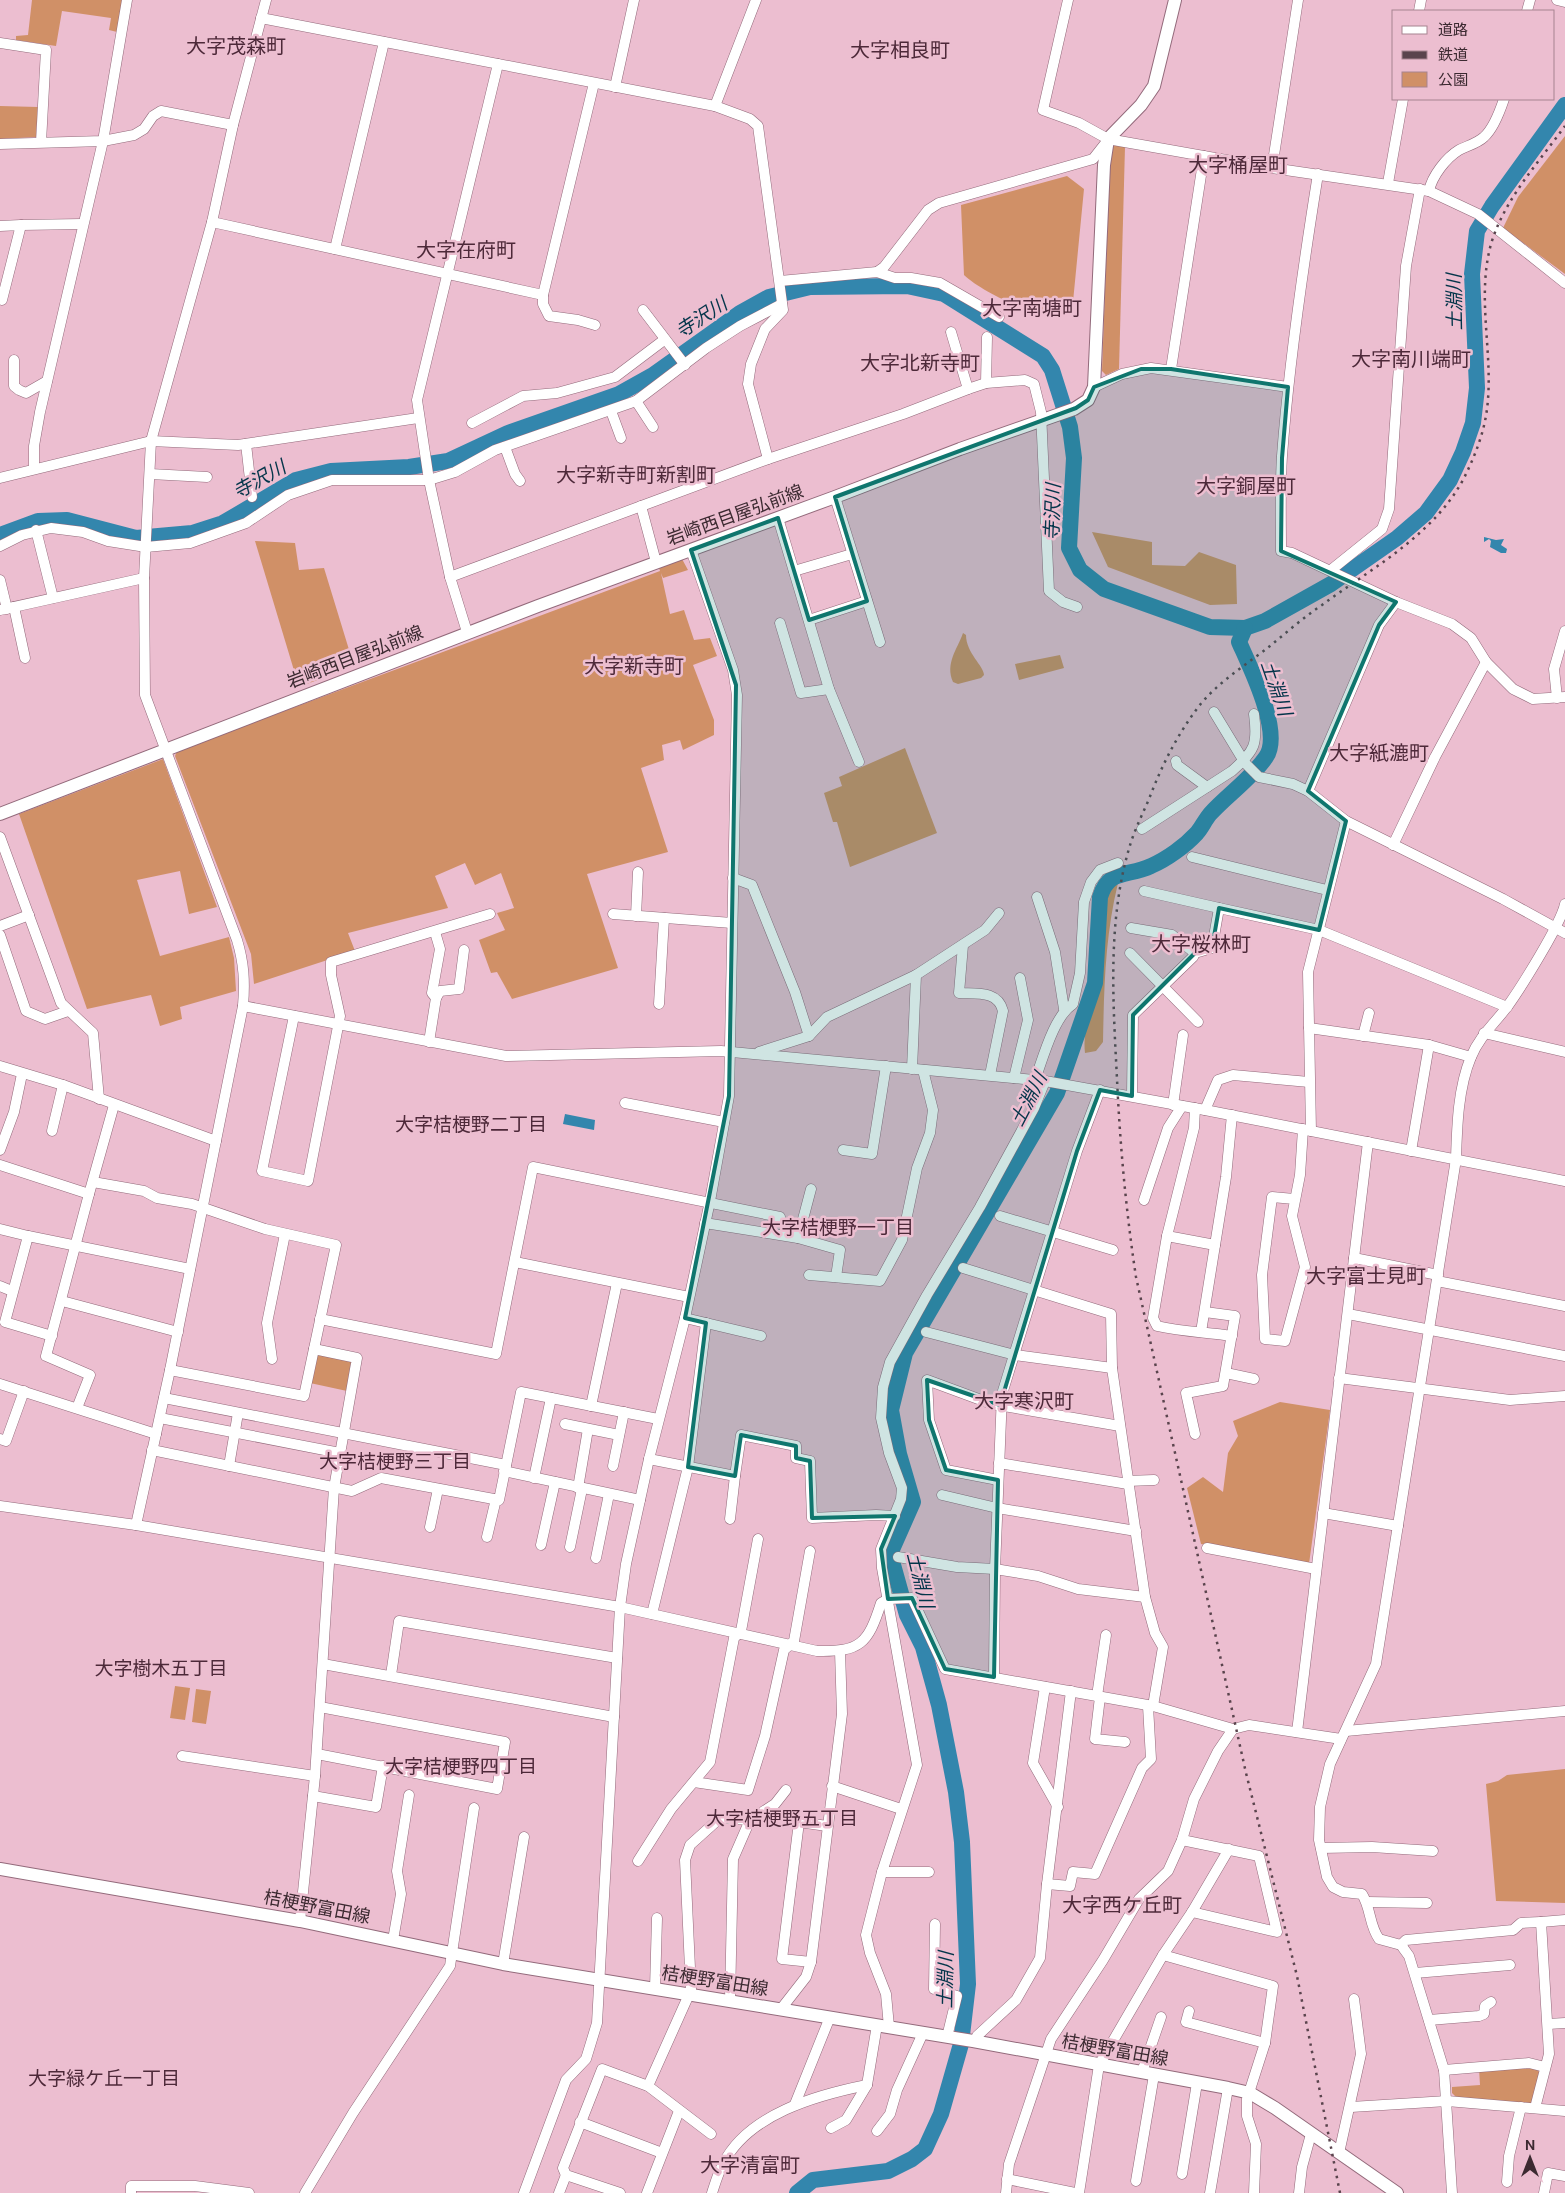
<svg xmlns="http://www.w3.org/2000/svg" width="1565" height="2193" viewBox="0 0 1565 2193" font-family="'DM Sans','Noto Sans JP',sans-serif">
  <rect width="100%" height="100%" fill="#ecbed0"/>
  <g fill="#d09067">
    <polygon points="32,0 123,0 117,32 109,30 111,18 62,11 56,46 16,40 16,36 28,35"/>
    <polygon points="0,106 38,107 36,137 0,139"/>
    <polygon points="1565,136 1565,274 1503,228 1518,197"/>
    <polygon points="1116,145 1125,147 1119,369 1106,375 1102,371 1110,155 1113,146"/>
    <path d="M1067,176L1084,189L1072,312C1060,312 1048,313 1037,311C1016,308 979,289 964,275L961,205Z"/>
    <polygon points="1092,532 1152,542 1152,565 1185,566 1199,552 1236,565 1237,604 1210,605 1108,567"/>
    <polygon points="255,541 295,543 299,570 324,568 354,666 299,687"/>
    <polygon points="682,559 688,570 663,578 661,573 670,614 684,610 694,640 710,638 717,656 693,665 714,720 714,735 683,750 680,740 662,745 664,760 641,768 668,852 587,874 618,968 512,999 497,972 491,973 479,940 505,930 497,913 514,908 501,873 475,885 465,863 435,876 448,908 348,933 355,951 254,984 251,954 175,756 177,751 660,571 659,568"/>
    <path d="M963,633L966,635C966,653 984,666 984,675L981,678L958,684L953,682C945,663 957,650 963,633Z"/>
    <polygon points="1060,655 1064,668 1019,680 1015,664"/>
    <polygon points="905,748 937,833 850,867 837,822 833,822 824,793 842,786 839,777"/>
    <polygon points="163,759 217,907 189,914 180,871 137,880 160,956 229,937 234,958 236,991 180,1007 182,1019 160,1026 151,995 87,1009 19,814"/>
    <path d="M1118,883C1105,936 1104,989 1103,1042L1096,1051L1085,1053C1082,1027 1093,1005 1098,980C1104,949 1098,914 1113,884Z"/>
    <polygon points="316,1354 353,1361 347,1391 310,1383"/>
    <polygon points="1280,1402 1330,1410 1309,1564 1201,1544 1187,1488 1203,1477 1223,1492 1228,1453 1238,1436 1233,1421"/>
    <polygon points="175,1686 190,1688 185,1720 170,1718"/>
    <polygon points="196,1689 211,1691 206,1724 192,1722"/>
    <polygon points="1565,1769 1565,1903 1496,1901 1486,1784 1498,1781 1507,1775"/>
    <polygon points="1529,2066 1537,2068 1539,2072 1534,2102 1530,2105 1456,2097 1452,2093 1452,2087 1480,2085 1479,2069"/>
  </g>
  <g fill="#3386ad">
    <polygon points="1484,537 1496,540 1504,539 1501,545 1507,549 1506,553 1501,553 1490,547 1491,541 1489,539 1484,542"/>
    <polygon points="565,1114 595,1120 594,1130 563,1124"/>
  </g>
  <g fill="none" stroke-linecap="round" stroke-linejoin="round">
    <g stroke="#3386ad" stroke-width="16">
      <polyline points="0,535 38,521 67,520 136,538 192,533 223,523 296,480 331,471 409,467 448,461 508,433 619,394 653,375 740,313 769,297 810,287 907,286 944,294 1043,356 1052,370 1070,427 1074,458 1069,548 1080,570 1104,589 1210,627 1245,628 1265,621 1331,584 1397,538 1426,513 1450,480 1463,452 1473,423 1477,388 1472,274 1477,231 1492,206 1565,105"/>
      <path d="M797,2193L813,2180L888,2171L912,2159L925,2149L941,2114L961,2044L968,1984L962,1842L956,1792L939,1705L923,1647L907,1615L890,1554L913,1502L899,1454L891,1410L905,1353L1057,1093L1095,983L1100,897C1109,868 1128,877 1151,866C1167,859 1185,846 1197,833C1202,827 1205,820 1210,814C1227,795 1251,779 1266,757C1283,733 1250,667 1239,642L1245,628"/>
    </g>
    <g stroke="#936a7b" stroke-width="11">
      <g id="minor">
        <polyline points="1068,0 1043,110 1079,123 1108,139 1119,141 1272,168 1429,191 1478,214 1565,283"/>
        <polyline points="1557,0 1565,2"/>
        <polyline points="1419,11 1421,0"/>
        <polyline points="1527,11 1530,0"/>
        <polyline points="261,18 715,106 750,119 758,126 783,310 765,329 751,364 748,384 768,459"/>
        <polyline points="0,43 46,50 41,142"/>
        <polyline points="594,83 543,295 543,304 549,316 578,320 595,325"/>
        <polyline points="615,87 634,0"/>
        <polyline points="715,106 756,0"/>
        <polyline points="0,144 103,141 134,135 144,129 153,116 161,111 233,125"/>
        <polyline points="1272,168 1298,0"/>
        <path d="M1318,174C1303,267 1289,361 1282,456C1280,487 1281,519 1281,551L1292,553L1396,602L1452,624L1471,638L1486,662L1513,689L1533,699L1565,697"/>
        <polyline points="1388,183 1403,99"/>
        <path d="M1429,191C1432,176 1446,158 1459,150C1467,146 1478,143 1484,137C1493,129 1500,111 1504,99"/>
        <polyline points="212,222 543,295"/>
        <polyline points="21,225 82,224"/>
        <polyline points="0,226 21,225 2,300 0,299"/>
        <polyline points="335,249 384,42"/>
        <polyline points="877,272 884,267 928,210 939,203 1093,159 1108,140"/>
        <polyline points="780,281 877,272 895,278 911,278 940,283 999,317"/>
        <polyline points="643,310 685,365"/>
        <polyline points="951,332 968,389"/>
        <polyline points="14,360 14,386 19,390 26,393 47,381"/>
        <polyline points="1171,369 1204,156"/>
        <polyline points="986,383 987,337"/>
        <polyline points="1094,387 1122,374 1151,368 1288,387"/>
        <polyline points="636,401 653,427"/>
        <polyline points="611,411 621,438"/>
        <polyline points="472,423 523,396 557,393 615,377 664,340"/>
        <polyline points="246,444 252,497"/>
        <polyline points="505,447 515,474 520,481"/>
        <polyline points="34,468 34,446 40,412 103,141 127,0"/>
        <polyline points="150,474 207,477"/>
        <polyline points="0,478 151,441 238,445 418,418"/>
        <polyline points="835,497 880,642"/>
        <polyline points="641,506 656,562"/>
        <polyline points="778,518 829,689 859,762"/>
        <polyline points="36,530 53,598"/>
        <polyline points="0,546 22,535 51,528 83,532 108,541 146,547 190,543 246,523 288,495 332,480 429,480 455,472 495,450 636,401 706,348 740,326 782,304"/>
        <polyline points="1331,570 1382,529 1389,509 1406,266 1420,189"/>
        <polyline points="794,571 852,554"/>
        <polyline points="450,577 768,459 903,414 968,389 986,383 1025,380 1034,384 1041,412 1049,591 1063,602 1077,607"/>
        <polyline points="0,580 7,609"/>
        <polyline points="14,607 25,658"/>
        <polyline points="0,610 144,578"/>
        <polyline points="809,620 867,601"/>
        <polyline points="780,623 801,693 829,689"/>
        <polyline points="467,632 450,577 429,480 417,400 498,64"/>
        <polyline points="1557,698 1554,669 1565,631"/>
        <polyline points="1214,712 1245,763 1259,777 1293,784 1308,791 1346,821 1503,899 1565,933"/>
        <polyline points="1176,761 1177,765 1207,787"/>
        <polyline points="1308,791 1379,625 1396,602"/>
        <path d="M1142,829L1232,771C1255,751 1258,744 1254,714"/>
        <polyline points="0,837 61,1003 93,1033 99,1099"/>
        <polyline points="1393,845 1435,757 1486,662"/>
        <polyline points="1192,857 1327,890"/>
        <polyline points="733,878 752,885 795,992 809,1036"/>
        <polyline points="1144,891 1219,908"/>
        <polyline points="1037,897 1055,952 1064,1009"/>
        <polyline points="613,914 732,923"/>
        <polyline points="636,916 638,872"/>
        <polyline points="0,926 29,915"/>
        <polyline points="1131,928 1172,935 1195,953"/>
        <polyline points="0,935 26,1011 45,1019 68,1011"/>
        <path d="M963,945L959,993C976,994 998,990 1003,1011L990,1075"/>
        <polyline points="1130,953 1198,1022"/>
        <polyline points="436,998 440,991 459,989 464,950"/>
        <polyline points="659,1004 664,918"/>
        <polyline points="243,1006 506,1056 721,1051 1045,1081 1205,1110 1565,1181"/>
        <polyline points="294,1016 262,1171 308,1181 340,1016 331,975 331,962 490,914"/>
        <polyline points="1309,1028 1429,1045 1471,1057"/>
        <polyline points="1484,1033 1565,1052"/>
        <polyline points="1363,1036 1369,1013"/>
        <polyline points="429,1042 436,998 432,993 440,949 435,932"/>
        <polyline points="759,1052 809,1036 827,1017 916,975 985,930 999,913"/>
        <polyline points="0,1066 63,1085 216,1141"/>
        <polyline points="912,1069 916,975"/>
        <polyline points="1014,1078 1028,1020 1020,978"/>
        <path d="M1035,1080C1043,1058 1054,1016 1073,1004L1080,973L1084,902L1091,882L1100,870L1118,863"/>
        <polyline points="1132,1096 1133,1015 1193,957 1195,953 1212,948 1219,908 1319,930 1507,1007"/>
        <polyline points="625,1103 724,1122"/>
        <polyline points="1173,1105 1183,1035"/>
        <polyline points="1195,1108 1194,1128 1167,1236 1215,1245"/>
        <polyline points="1205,1110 1218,1080 1233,1075 1309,1082"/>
        <polyline points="52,1131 63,1085"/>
        <polyline points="1311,1131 1308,972 1346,821"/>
        <polyline points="0,1150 14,1112 22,1074"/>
        <polyline points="843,1150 872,1154 886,1066"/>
        <polyline points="1411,1151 1429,1045"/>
        <polyline points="0,1165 89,1194 114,1105"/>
        <polyline points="93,1182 144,1191 157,1198 192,1204 265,1229 336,1245 304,1396 170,1370"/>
        <polyline points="1294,1199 1272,1197 1262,1275 1265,1339 1285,1341 1305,1267 1292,1216 1300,1175 1303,1129"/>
        <polyline points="1144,1200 1168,1128 1182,1106"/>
        <polyline points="1000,1216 1113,1250"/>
        <polyline points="705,1223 798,1238 811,1189"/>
        <polyline points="0,1229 28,1236"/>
        <path d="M1167,1236L1153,1318L1157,1326C1183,1332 1206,1332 1232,1336"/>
        <polyline points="798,1238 840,1250 836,1277"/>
        <polyline points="1354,1258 1438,1275"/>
        <polyline points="515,1262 689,1297"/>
        <polyline points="963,1268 1111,1314 1112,1368 1145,1597 1155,1633 1163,1647 1153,1706"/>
        <polyline points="809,1275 880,1281 902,1240 917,1168 930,1133 933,1110 923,1070"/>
        <polyline points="1437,1281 1565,1306"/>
        <polyline points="0,1286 12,1291"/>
        <polyline points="62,1301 178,1332"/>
        <polyline points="1348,1314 1565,1356"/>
        <polyline points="685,1318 761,1336"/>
        <polyline points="320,1319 496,1354 533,1167 780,1217"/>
        <polyline points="926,1332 1015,1355 1112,1368"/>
        <polyline points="1201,1332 1226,1177 1232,1115"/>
        <polyline points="52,1336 5,1322 28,1236 190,1269"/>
        <polyline points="272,1359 267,1323 285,1234"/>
        <polyline points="1226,1373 1254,1379"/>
        <polyline points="1339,1378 1510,1400 1565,1396"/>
        <polyline points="0,1384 156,1434"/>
        <polyline points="164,1398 506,1465"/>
        <polyline points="591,1406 617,1283"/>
        <polyline points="77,1408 90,1375 46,1356 89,1194"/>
        <polyline points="160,1418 340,1453"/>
        <polyline points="565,1424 619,1435"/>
        <polyline points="1195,1434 1186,1393 1223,1386 1235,1316 1205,1312"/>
        <polyline points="0,1439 6,1441 24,1391"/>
        <polyline points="152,1450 352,1491 381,1478 499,1500 521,1392 658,1419"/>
        <polyline points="649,1459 735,1476 741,1435 796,1446 796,1458 810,1461 812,1518 876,1515 895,1516"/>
        <polyline points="999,1463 1128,1484"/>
        <polyline points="229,1466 238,1413"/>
        <polyline points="613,1466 624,1412"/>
        <polyline points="504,1471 640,1500"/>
        <polyline points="534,1478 551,1398"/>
        <polyline points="998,1480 946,1470 929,1420 927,1380 992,1404 1120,1426"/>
        <polyline points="1127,1481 1154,1480"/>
        <polyline points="578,1488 588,1429"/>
        <polyline points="942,1495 997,1508 1136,1531"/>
        <path d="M0,1506L136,1525L620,1607L817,1651C860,1652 868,1644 881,1603L888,1599L912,1598L945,1669L1153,1706L1233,1729L1249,1725L1341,1739"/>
        <polyline points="1323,1513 1398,1526"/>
        <polyline points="730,1519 735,1476"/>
        <path d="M136,1525L170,1370L243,1006C245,982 244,963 237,940L145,695L144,578L151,441L212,222L233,125L266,0"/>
        <polyline points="430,1527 438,1489"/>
        <polyline points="487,1537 496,1499"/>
        <polyline points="541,1545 555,1482"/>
        <polyline points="570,1547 582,1489"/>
        <polyline points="1207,1548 1316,1569"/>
        <polyline points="898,1557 957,1567 995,1569 1038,1576 1078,1589 1145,1597"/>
        <polyline points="596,1558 609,1494"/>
        <polyline points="652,1614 688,1467 706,1323"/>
        <polyline points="323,1664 614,1717"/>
        <polyline points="391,1675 399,1621 617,1658"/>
        <polyline points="994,1677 995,1569 1002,1394 1077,1151 1100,1090"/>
        <polyline points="1045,1687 1033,1763 1058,1807"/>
        <polyline points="1097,1696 1106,1635"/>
        <polyline points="1100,1697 1095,1739 1125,1742"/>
        <polyline points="1346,1731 1565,1711"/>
        <polyline points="1297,1732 1368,1142"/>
        <polyline points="317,1754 497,1789 505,1742 320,1707"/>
        <polyline points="182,1756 315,1776"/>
        <polyline points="694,1782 748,1790 765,1736 784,1650 794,1641 810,1551"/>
        <polyline points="832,1786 901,1809"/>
        <polyline points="313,1796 376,1807 383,1766"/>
        <polyline points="1182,1840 1259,1856 1277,1932 1192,1912"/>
        <polyline points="1321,1848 1372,1847 1433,1851"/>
        <polyline points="638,1861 671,1809 710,1762 734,1638 741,1631 758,1539"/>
        <polyline points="882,1872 929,1872"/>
        <polyline points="1047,1884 1070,1886 1073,1872 1095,1874 1142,1768 1151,1759 1148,1706"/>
        <polyline points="1367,1902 1427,1903"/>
        <polyline points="300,1921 315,1776 334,1488 357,1358 314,1349"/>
        <polyline points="1541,1922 1565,1920"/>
        <polyline points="935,1924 934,1989 957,1996 947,2037"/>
        <polyline points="393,1940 401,1894 397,1871 409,1795"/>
        <polyline points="1401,1945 1406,1940 1513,1930 1521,1923 1541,1922 1549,2054 1535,2108"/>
        <polyline points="1163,1955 1273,1986 1265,2043 1247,2099 1247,2116 1256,2144 1254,2193"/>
        <polyline points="811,1962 782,1959 799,1822 827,1826"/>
        <polyline points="503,1964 524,1837"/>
        <polyline points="1415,1973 1510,1965"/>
        <polyline points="655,1989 657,1918"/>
        <polyline points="730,2001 733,1859 750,1820 775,1804 786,1790"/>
        <polyline points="781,2009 806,1977 811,1962 842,1714 840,1651"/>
        <polyline points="1189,2011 1186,2022 1265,2043"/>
        <polyline points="1429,2020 1479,2016 1484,2014 1485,2006 1491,2002"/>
        <polyline points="1548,2024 1565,2023"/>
        <polyline points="889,2027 886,1994 870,1953 866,1935 882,1872 917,1765 882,1568 881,1549 901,1499 902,1488 889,1453 881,1418 883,1387 890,1362 927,1295 980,1207 1034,1108 1045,1081"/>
        <polyline points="976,2041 977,2036 1016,2000 1040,1958 1047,1884 1071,1691"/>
        <polyline points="1444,2070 1529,2063 1545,2067"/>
        <polyline points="1142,2072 1161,2017"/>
        <polyline points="648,2086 691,1990 685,1860 690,1845 720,1818 750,1820"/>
        <polyline points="795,2104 830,2017"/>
        <polyline points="1351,2107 1447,2101 1565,2111"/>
        <polyline points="580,2122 662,2153"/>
        <polyline points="831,2128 846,2120 867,2085 877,2025"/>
        <polyline points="877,2131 890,2114 897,2090 923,2033"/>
        <polyline points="1339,2153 1361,2054 1354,1999"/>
        <polyline points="1182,2174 1197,2083"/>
        <polyline points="1007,2179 1075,2193"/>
        <polyline points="1136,2181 1154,2075"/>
        <polyline points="1507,2182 1509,2156 1521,2107"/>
        <polyline points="131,2193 131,2186 195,2186 249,2193"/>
        <polyline points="305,2193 353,2113 450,1966 474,1808"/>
        <polyline points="524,2193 566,2080 586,2059 597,2023 620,1607 626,1564 649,1459 685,1318 710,1201 729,1096 737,695 733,670 691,550"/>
        <polyline points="559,2193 566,2175"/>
        <polyline points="620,2193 566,2175 563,2168 602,2069 648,2086 711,2134"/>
        <polyline points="647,2193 679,2111"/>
        <path d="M712,2193C715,2184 718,2173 723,2164C748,2114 817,2095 867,2085"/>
        <polyline points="1006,2193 1009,2164 1051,2039 1103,1960 1139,1899 1168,1871 1182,1840 1194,1799 1218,1751 1233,1729"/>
        <polyline points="1079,2193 1099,2065 1163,1955 1192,1912 1229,1849"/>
        <polyline points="1210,2193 1228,2088"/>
        <polyline points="1299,2193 1302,2167 1311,2134"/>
        <path d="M1452,2193L1444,2070L1409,1956L1401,1945L1379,1939C1369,1925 1371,1908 1362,1894L1343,1892L1333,1887L1327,1877L1319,1840L1320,1807L1330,1764L1376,1664L1456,1159C1457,1126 1458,1088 1471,1057C1479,1037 1494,1024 1507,1007C1520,989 1561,924 1565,904"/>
        <polyline points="1544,2193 1548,2173 1565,2176"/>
      </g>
    </g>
    <g stroke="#936a7b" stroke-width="14">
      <g id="major">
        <polyline points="0,814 538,606 835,497 960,449 1074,409 1088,400 1094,387 1104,165 1108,139 1141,105 1154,86 1175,0"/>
        <polyline points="0,1869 300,1921 503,1964 973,2041 1228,2088 1250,2093 1275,2108 1397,2193"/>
      </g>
    </g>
    <use href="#minor" stroke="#fff" stroke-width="10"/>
    <use href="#major" stroke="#fff" stroke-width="12"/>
    <path stroke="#5a444d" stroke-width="2.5" stroke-dasharray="2.5 5" stroke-linecap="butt" d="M1340,2193L1297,1976L1246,1773L1136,1277C1126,1211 1120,1145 1117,1079C1113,1000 1107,918 1131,842C1136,827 1143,813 1149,799C1162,765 1177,735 1199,706C1217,683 1247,664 1270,646C1287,632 1304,617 1322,605C1372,568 1434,535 1464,478C1475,456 1484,433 1487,409C1494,354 1476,299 1491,244C1504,200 1538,163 1565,126"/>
  </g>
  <path fill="#0f766e" fill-opacity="0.2" stroke="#0f766e" stroke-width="4" stroke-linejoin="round" d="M1141,369H1171L1288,387L1282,458L1281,551L1396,602L1379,625L1308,791L1346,821L1319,930L1219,908L1212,948L1195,953L1133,1015L1132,1096L1100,1090L1077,1151L1000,1405L927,1380L929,1420L946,1470L998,1480L994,1677L945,1669L912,1598L888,1599L881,1549L895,1516L812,1518L810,1461L796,1458V1446L741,1435L735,1476L688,1467L706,1323L685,1318L729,1096L736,685L691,550L778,518L809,620L867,601L835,497L1076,408L1088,400L1094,387Z"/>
  <g text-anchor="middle" stroke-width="5" stroke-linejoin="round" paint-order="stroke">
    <g font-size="18" fill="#3c2a31" stroke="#ecbed0">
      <text transform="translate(735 515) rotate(-20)" y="6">岩崎西目屋弘前線</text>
      <text transform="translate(355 657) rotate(-21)" y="6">岩崎西目屋弘前線</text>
      <text transform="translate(317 1907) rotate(11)" y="6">桔梗野富田線</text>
      <text transform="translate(715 1981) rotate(9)" y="6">桔梗野富田線</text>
      <text transform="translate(1115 2050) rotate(10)" y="6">桔梗野富田線</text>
    </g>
    <g font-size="19" font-style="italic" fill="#04354a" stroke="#ecbed0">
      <text transform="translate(1454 302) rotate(-91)" y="7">土淵川</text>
      <text transform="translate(701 317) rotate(-33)" y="7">寺沢川</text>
      <text transform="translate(259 479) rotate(-29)" y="7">寺沢川</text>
      <text transform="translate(1052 512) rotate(-88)" y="7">寺沢川</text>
      <text transform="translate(1277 688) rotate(71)" y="7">土淵川</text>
      <text transform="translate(1028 1099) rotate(-63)" y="7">土淵川</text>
      <text transform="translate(921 1580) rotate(76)" y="7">土淵川</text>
      <text transform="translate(945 1980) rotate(-89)" y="7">土淵川</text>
    </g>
    <g font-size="19" fill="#4d2939" stroke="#ecbed0">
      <text x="471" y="1131">大字桔梗野二丁目</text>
      <text x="838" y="1234">大字桔梗野一丁目</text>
      <text x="395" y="1468">大字桔梗野三丁目</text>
      <text x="161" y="1675">大字樹木五丁目</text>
      <text x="461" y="1773">大字桔梗野四丁目</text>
      <text x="782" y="1825">大字桔梗野五丁目</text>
      <text x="104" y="2085">大字緑ケ丘一丁目</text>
    </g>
    <g font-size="20" fill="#4d2939" stroke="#ecbed0">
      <text x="236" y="53">大字茂森町</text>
      <text x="900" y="57">大字相良町</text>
      <text x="1238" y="172">大字桶屋町</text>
      <text x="466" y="257">大字在府町</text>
      <text x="1032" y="315">大字南塘町</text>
      <text x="1411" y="366">大字南川端町</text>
      <text x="920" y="370">大字北新寺町</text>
      <text x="636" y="482">大字新寺町新割町</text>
      <text x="1246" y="493">大字銅屋町</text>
      <text x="634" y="673">大字新寺町</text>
      <text x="1379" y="760">大字紙漉町</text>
      <text x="1201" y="951">大字桜林町</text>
      <text x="1366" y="1283">大字富士見町</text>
      <text x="1024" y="1408">大字寒沢町</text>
      <text x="1122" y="1912">大字西ケ丘町</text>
      <text x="750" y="2172">大字清富町</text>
    </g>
  </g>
  <rect x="1392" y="10" width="162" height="90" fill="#ecbed0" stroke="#a68390"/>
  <rect x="1402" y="26" width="25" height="8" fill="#ffffff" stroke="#a68390"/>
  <text x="1438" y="35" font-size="15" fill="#3c2a31">道路</text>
  <rect x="1402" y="51" width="25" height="8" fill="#5a444d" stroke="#a68390"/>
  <text x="1438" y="60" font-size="15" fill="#3c2a31">鉄道</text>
  <rect x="1402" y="72" width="25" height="15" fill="#d09067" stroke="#a68390"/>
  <text x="1438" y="85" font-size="15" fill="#3c2a31">公園</text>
  <g transform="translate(1530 2158)" stroke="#ecbed0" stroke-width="4" paint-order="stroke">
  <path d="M0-4L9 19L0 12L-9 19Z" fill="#3c2a31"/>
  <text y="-8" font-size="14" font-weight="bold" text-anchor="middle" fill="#3c2a31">N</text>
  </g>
</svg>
